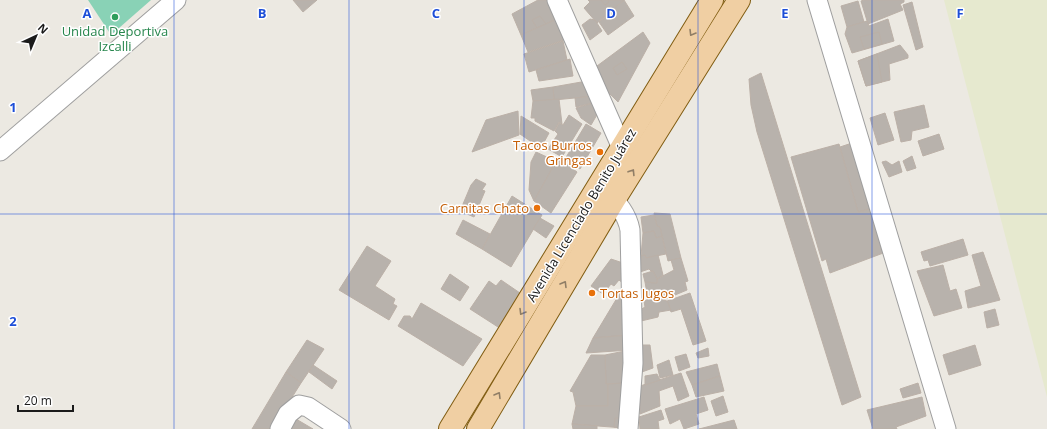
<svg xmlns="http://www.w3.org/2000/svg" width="1047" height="429" viewBox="0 0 1047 429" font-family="'Open Sans',sans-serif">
  <rect width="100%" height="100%" fill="#ece9e2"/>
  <polygon fill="#e6e9cf" points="944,0 1047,0 1047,397"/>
  <polygon fill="#89d2b6" points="88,0 151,0 111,35"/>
  <g fill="#b8b2ac" stroke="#bbb0a7">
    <polygon points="293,0 317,0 303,12"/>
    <polygon points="538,0 547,0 557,19 521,35 512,14"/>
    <polygon points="588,0 624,0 597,23 584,8 590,2"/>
    <polygon points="601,0 608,0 609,2 605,5"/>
    <polygon points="624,0 634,16 608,35 599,22"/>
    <polygon points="864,0 904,0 904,2 900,4 903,10 868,24 861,1"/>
    <polygon points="858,1 864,22 847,27 841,6"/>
    <polygon points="912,2 923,47 916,50 903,5"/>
    <polygon points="540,16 546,24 537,28 532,20"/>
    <polygon points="557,19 567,39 528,52 521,35"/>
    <polygon points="590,19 595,20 602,31 590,40 582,25"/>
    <polygon points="888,19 894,41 852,53 845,34 847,27 867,21 869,26"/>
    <polygon points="643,32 650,43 618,102 608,92 597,66"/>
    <polygon points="879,32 882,44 864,49 860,37"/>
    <polygon points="563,41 567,60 529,72 524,54"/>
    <polygon points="900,45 908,55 908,58 889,64 890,80 866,86 858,61"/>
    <polygon points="877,54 882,82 866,86 858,61"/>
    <polygon points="570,59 573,76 539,81 536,70"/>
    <polygon points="622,62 627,69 617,75 613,68"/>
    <polygon points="761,73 861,397 842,405 757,132 751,105 749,79"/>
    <polygon points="587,81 595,96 554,100 553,87"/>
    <polygon points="553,87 554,100 533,101 531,90"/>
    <polygon points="595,96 596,102 576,107 575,98"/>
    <polygon points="559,99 562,124 559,122 554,131 535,121 535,118 531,118 533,101"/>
    <polygon points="593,103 598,113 591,125 581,118 576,108"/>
    <polygon points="924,105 929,127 912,131 911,140 901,142 894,112"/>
    <polygon points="518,111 519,135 472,152 486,120"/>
    <polygon points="885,113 894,140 878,145 870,118"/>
    <polygon points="569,115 582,124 562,157 548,149 558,134 555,131 559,123 563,125"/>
    <polygon points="521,116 549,133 542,146 534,147 533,143 520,134"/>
    <polygon points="586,124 601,133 580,169 565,159"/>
    <polygon points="939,134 944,149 923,156 918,141"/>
    <polygon points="855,142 873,208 858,212 840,147"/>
    <polygon points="839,144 858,212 873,208 886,252 830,273 826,259 822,261 791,157"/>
    <polygon points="536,152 549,158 558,158 534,201 529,190 531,162"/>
    <polygon points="912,156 916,168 907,171 903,161"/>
    <polygon points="558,158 577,172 551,213 534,201"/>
    <polygon points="886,161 892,165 899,161 902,172 889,177 882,162"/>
    <polygon points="476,179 486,184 482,190 485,191 477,210 463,204 471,185"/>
    <polygon points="512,196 542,215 511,267 482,249"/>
    <polygon points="463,204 477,210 474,217 460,211"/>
    <polygon points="654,213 670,214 681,258 668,261 660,227 657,226"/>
    <polygon points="654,215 657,226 660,227 662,236 656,238 654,231 643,233 641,217"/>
    <polygon points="540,218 554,226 546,238 533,229"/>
    <polygon points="463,220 490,234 482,249 456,234"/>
    <polygon points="654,231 656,238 662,236 666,254 646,258 645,255 641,256 643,233"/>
    <polygon points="963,239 968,255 930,266 928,260 924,261 921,252"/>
    <polygon points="367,246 391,261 375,286 395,299 393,304 397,306 389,320 339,290"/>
    <polygon points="983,252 1000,300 968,308 965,291 981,286 972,255"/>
    <polygon points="645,255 646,258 658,255 663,275 657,279 653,271 651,271 649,269 640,272 641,256"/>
    <polygon points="681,258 688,281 685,282 687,290 663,300 660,295 648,299 645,282 657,283 657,279 674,270 671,260"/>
    <polygon points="611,259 629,265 628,287 619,280 614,286 611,284 603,294 591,286"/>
    <polygon points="943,265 950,291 956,289 962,308 934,316 917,271"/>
    <polygon points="653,271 657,279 657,283 645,282 643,274"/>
    <polygon points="450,274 469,287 460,301 441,289"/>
    <polygon points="501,280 520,293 498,327 470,309 489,281 496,286"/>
    <polygon points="623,288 629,335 593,338"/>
    <polygon points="690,293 706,341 693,345 681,309 671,312 667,301"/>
    <polygon points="660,295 663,300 667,301 671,310 659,312 658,317 641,321 640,310 645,307 644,301"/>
    <polygon points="421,303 482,339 463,366 398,326 404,316 410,316 412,319"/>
    <polygon points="995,309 999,325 987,328 984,312"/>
    <polygon points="629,335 630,350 586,353 593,338"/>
    <polygon points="307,340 324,349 301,383 286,372"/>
    <polygon points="640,345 650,345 653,368 639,373"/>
    <polygon points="975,345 981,365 949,375 943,355"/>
    <polygon points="708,348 709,356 698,358 696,353"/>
    <polygon points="630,350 629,383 606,384 605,355"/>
    <polygon points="686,354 690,367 679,371 675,357"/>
    <polygon points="591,355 605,355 606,384 608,384 608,406 576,406 573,392 570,391"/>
    <polygon points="669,360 673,375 660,378 657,365"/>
    <polygon points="717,364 720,376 692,385 686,372"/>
    <polygon points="313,365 337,381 332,389 309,372"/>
    <polygon points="286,372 301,383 272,429 252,429"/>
    <polygon points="681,373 689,396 678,401 673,386 659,391 660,406 640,414 640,386"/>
    <polygon points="657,374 660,380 645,385 645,376"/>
    <polygon points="720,376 724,391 696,397 692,385"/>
    <polygon points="624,383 624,428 572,424 576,406 608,406 608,384"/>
    <polygon points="918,383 921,393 903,398 900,389"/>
    <polygon points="723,396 728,412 716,416 711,401"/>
    <polygon points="704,397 708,410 696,414 699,424 684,429 680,419 670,424 665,409"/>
    <polygon points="922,397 926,416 896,427 897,429 873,429 867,410"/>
    <polygon points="661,410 664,419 658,421 659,429 640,429 639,417"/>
    <polygon points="615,418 624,418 624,428 614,427"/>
    <polygon points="296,419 313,429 290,429"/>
    <polygon points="734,420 737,429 699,429"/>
    <polygon points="572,424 597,426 597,429 573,429"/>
  </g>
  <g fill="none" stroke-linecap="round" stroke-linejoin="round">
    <g stroke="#9f9f9f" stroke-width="21">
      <g id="minor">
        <polyline points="557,0 622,148"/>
        <polyline points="817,0 946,429"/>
        <polyline points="0,151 176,0"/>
        <path d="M604,189C616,202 627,213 630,230L633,363L628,429"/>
        <polyline points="280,429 288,414 299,405 308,407 341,429"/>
      </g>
    </g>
    <g stroke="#815d12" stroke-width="24">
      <g id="major">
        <polyline points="450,429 712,0"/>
        <polyline points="478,429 614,200 739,0"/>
      </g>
    </g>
    <use href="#minor" stroke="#fff" stroke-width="19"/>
    <use href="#major" stroke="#f0cfa3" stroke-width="22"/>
  </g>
  <defs><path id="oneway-chevron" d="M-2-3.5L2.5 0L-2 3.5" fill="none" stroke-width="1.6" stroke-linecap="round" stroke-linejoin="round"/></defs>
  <g stroke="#907e66">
    <use href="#oneway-chevron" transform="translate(692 33) rotate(121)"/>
    <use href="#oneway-chevron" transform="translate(632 172) rotate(-58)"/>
    <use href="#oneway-chevron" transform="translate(564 284) rotate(-59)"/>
    <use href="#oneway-chevron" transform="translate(522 312) rotate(121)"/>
    <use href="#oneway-chevron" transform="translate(498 395) rotate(-59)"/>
  </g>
  <path fill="none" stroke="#1d4ed8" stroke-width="1" stroke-opacity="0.55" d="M174,0V429M349,0V429M524,0V429M698,0V429M872,0V429M0,214H1047"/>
  <circle fill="#2e9e5b" stroke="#fff" stroke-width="1.5" cx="115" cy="17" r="4"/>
  <g fill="#e8710a" stroke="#fff" stroke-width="1.5">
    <circle cx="600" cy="152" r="4"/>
    <circle cx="537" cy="208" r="4"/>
    <circle cx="592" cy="293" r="4"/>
  </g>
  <g text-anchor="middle" stroke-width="3" stroke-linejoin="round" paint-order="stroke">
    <g font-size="13" fill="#27864d" stroke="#fff">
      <text x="115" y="36">Unidad Deportiva<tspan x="115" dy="15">Izcalli</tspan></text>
    </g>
    <g font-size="13" fill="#c56008" stroke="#fff" text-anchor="end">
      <text x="592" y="150">Tacos Burros<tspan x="592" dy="15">Gringas</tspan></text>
      <text x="529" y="213">Carnitas Chato</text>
      <text x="600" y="298" text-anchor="start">Tortas Jugos</text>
    </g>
    <g font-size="13" fill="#1b1b1b" stroke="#fff">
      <text transform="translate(581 215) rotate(-59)" y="5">Avenida Licenciado Benito Juárez</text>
    </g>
  </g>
  <g font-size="13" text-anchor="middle" font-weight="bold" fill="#1d4ed8" stroke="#fff" stroke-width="3" stroke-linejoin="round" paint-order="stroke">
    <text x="87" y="18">A</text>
    <text x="262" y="18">B</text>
    <text x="436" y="18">C</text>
    <text x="611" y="18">D</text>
    <text x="785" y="18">E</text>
    <text x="960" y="18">F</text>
    <text x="13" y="112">1</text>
    <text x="13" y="326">2</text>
  </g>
  <g transform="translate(36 36) rotate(44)" stroke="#ffffff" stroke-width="3" paint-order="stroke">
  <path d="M0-3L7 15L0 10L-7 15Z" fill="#1b1b1b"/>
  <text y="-6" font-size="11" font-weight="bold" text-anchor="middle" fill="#1b1b1b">N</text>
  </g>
  <path d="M18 405v6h55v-6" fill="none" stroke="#1b1b1b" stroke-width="2"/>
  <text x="24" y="405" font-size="12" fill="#1b1b1b" stroke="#ffffff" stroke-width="3" paint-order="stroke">20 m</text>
</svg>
